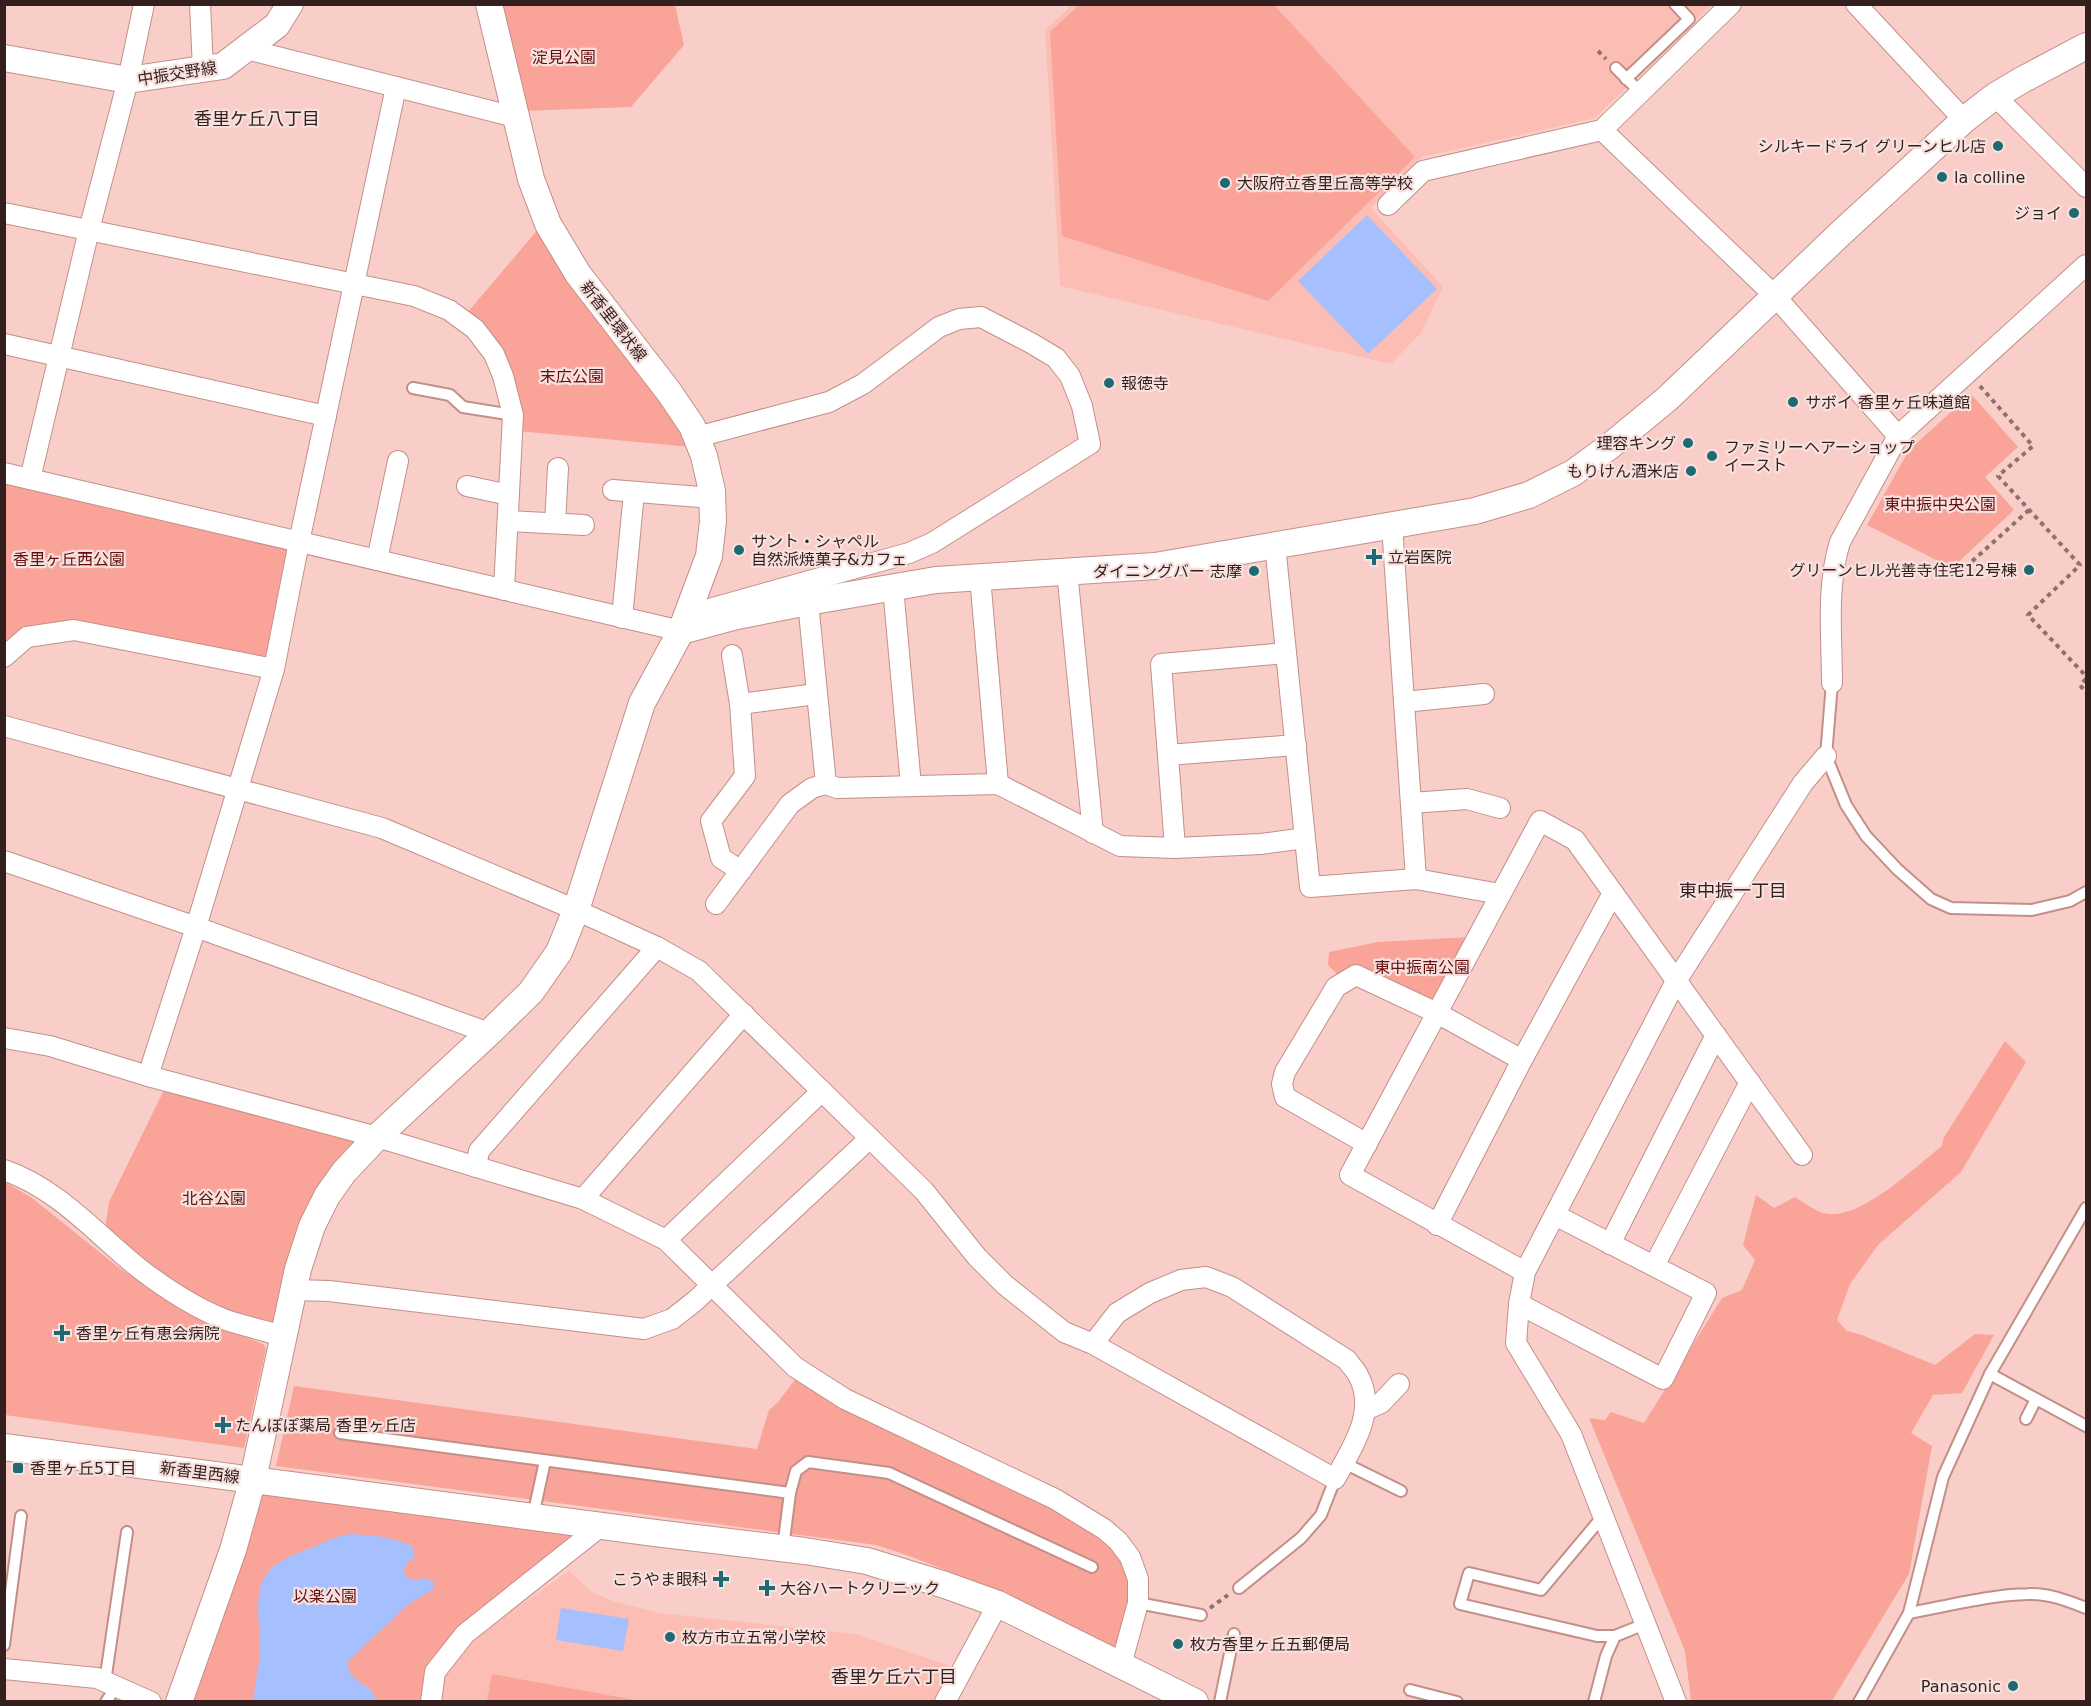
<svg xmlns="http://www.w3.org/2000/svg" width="2091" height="1706" viewBox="0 0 2091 1706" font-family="'DejaVu Sans','Noto Sans JP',sans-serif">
  <rect width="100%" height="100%" fill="#facec8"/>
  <g fill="#fcbdb5">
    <polygon points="1073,4 1711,5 1595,118 1422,157 1371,208 1443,287 1421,333 1391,364 1060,286 1045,30"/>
    <polygon points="569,1571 592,1592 613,1601 660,1613 856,1634 951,1666 933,1701 439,1702 442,1675 471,1640"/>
  </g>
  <g fill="#faa398">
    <polygon points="1080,4 1274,5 1415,157 1268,301 1062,236 1050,32"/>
    <polygon points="496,5 675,5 684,45 631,107 523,111"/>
    <polygon points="540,227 662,397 691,447 518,431 467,313"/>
    <polygon points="1971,394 2018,447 1985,477 2014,510 1952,568 1867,525 1909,450"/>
    <polygon points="5,479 291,547 266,662 62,622 35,625 5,646"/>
    <polygon points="1469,937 1440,995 1427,1000 1338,975 1328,965 1329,952 1378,942"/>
    <path d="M2005,1041L2026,1062L1961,1172L1878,1245L1850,1284L1837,1320L1847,1331L1862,1335L1935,1365L1975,1334L1994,1335L1962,1393L1933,1395L1911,1433L1932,1446L1909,1574L1832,1701H1691L1685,1651L1589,1418L1605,1420L1611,1412L1644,1423L1722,1298L1742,1290L1755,1260L1743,1245L1756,1195L1774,1208L1795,1197C1804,1202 1817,1213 1828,1214C1863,1218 1915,1167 1942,1146L1943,1139Z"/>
    <polygon points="166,1086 367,1140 340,1168 279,1328 228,1314 185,1293 105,1229 109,1202"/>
    <polygon points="5,1182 32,1198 118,1267 168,1300 212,1324 263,1344 266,1349 244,1448 5,1415"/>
    <path d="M797,1377C852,1405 908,1433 963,1461C1003,1482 1102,1524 1123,1561C1140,1591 1124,1624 1116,1654C1038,1614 961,1571 876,1545L276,1466L294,1386L757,1449L769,1410L778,1402Z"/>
    <polygon points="253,1479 593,1525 435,1672 430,1701 178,1702"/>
    <polygon points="492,1674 635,1700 634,1701 487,1701"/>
  </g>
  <g fill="#a6c0ff">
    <polygon points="1367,215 1437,289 1368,354 1298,281"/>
    <path d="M350,1534C372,1535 392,1537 412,1546L415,1558L409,1561L404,1568L405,1576L412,1580L426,1578L433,1582L434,1589L410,1603L348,1661C347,1685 372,1680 376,1701H253C255,1685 259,1668 260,1651C260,1631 256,1610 260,1590C264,1565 290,1556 311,1548C326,1542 333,1537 350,1534Z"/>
    <polygon points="561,1608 629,1619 623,1651 556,1640"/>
  </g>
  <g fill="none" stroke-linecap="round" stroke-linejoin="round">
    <g stroke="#c38f89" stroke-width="14">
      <g id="service">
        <polyline points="1616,68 1641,93"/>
        <polyline points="1626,79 1689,19 1675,4"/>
        <polyline points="413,388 450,395 463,407 513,415"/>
        <polyline points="1832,683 1826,756 1846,805 1866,836 1897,869 1931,899 1951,908 2032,910 2070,901 2086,892"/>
        <polyline points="1990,1374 2086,1426"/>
        <polyline points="2026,1419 2036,1399"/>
        <polyline points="340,1433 790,1493"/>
        <polyline points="1344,1463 1401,1491"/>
        <polyline points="533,1516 545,1461"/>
        <polyline points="1603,1516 1541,1590 1469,1573 1460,1604 1597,1636 1615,1636"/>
        <polyline points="783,1548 790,1493 796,1471 808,1462 889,1473 1092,1567"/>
        <polyline points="1239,1588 1301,1538 1321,1515 1335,1479"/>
        <polyline points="1138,1603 1201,1615"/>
        <path d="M1909,1613C1948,1606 1989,1595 2028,1594C2048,1593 2068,1601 2086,1608"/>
        <polyline points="4,1645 21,1516"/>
        <polyline points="105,1682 127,1532"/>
        <polyline points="1410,1690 1457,1702"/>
        <polyline points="106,1702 116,1687"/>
        <polyline points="1220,1702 1234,1634"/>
        <polyline points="1594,1702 1606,1656 1615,1636 1645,1624"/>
        <polyline points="1859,1702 1909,1613 1943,1477 1990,1374 2086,1208"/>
      </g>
    </g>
    <g stroke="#c38f89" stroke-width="22">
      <g id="minor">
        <polyline points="200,4 203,69"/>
        <polyline points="1856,4 1964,120"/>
        <polyline points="246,49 515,117"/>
        <polyline points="1995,96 2086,187"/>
        <polyline points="1602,130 1776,297 1898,436"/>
        <polyline points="1388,205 1423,171 1602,130 1731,4"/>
        <polyline points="4,213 414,296 449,310 475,329 494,354 503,376 513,415 504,590"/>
        <polyline points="4,344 326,416"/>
        <polyline points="4,473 681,631"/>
        <polyline points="30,479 89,230 128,80 144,4"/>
        <polyline points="467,486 509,495"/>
        <polyline points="613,490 712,498"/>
        <polyline points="508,521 584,525"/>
        <polyline points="555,523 558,468"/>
        <polyline points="1392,525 1416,879"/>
        <polyline points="1275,545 1310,887 1416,879 1500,894"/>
        <polyline points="377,560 398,461"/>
        <polyline points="1067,571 1093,833"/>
        <polyline points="980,577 998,784"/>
        <polyline points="893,587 911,786"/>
        <polyline points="808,602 826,784 837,788 998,784 1120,846 1175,848 1261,844 1305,838"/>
        <polyline points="688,615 909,553 932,543 1090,444 1082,406 1070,376 1056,358 1031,343 981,317 959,319 939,327 863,384 829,402 697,437"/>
        <polyline points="622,618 634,492"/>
        <polyline points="732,655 740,704 745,776 711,821 721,858 741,871"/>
        <polyline points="4,657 27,637 74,630 274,669 299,542 396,87"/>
        <path d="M1832,683C1832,637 1826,587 1840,542L1898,436L2086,265"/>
        <polyline points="1404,702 1484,694"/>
        <polyline points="740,704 816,694"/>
        <path d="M4,726L382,828L576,910L657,947L699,971L924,1191L977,1257L1005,1285L1064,1332L1093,1344L1335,1479C1352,1448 1378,1411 1358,1375C1356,1370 1350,1365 1347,1360L1232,1287L1206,1277L1181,1280L1150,1293L1117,1313L1093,1344"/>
        <polyline points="1168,755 1296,745"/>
        <polyline points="1411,803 1467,799 1500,808"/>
        <polyline points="1175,848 1161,664 1286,653"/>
        <polyline points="4,861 196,927 489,1033"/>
        <polyline points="716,904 790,804 812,788 826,784"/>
        <polyline points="4,1038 50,1046 148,1076 377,1137 583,1199 666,1240 795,1367 845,1399 1055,1499 1104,1529 1118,1541 1130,1557 1138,1579 1138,1603 1121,1665"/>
        <polyline points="148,1076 196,927 274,669"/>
        <polyline points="1367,1144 1285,1097 1282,1084 1285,1072 1336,987 1356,975 1437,1013 1522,1060 1613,893"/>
        <polyline points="476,1167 479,1151 657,947"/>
        <path d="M4,1170C59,1189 96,1234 140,1269C166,1289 195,1308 226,1320C245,1326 265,1331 283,1336"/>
        <polyline points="583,1199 744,1014"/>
        <polyline points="1437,1225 1522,1060"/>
        <polyline points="666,1240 822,1091"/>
        <polyline points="1610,1244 1716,1035"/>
        <polyline points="1654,1266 1750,1082"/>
        <polyline points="1525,1272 1350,1175 1540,821 1575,840 1802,1155"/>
        <polyline points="293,1290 329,1291 644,1329 672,1319 695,1301 870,1138"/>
        <polyline points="1519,1304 1663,1379 1706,1293 1555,1215"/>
        <polyline points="1365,1410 1381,1403 1399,1384"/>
        <polyline points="4,1669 97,1678 151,1702"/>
        <polyline points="431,1702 435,1672 465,1634 601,1526"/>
        <polyline points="945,1702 998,1604"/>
        <polyline points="1676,1702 1571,1434 1516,1343 1519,1304 1525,1272 1676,981 1803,783 1826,756"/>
      </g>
    </g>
    <g stroke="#c38f89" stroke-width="28">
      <g id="tertiary">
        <polyline points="489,4 531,179 548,224 578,274 669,392 692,426 704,456 712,491 713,521 709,556 681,631"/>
        <polyline points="4,58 128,80 223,66 277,25 290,4"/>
        <polyline points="4,1447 655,1533 805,1551 867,1561 945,1585 998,1604 1195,1702"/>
        <polyline points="179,1702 233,1550 253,1479 298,1269 312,1226 327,1196 344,1172 377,1137 489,1033 531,992 559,952 576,910 642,703 681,631 737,616 808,602 936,580 1155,566 1475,511 1529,495 1573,473 1610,446 1667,399 1841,233 1964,120 1995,96 2022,80 2086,46"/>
      </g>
    </g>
    <g stroke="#8f706c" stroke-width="4" stroke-dasharray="4.5 4.5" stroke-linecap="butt">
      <polyline points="1598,51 1606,59"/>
      <polyline points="1980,386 2033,446 1998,476 2080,565 2028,615 2086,676"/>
      <polyline points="1941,574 1958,574 2029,510"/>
      <polyline points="2086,679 2080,685 2086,693"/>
      <polyline points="1210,1608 1228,1595"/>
    </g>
    <use href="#service" stroke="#fff" stroke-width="10"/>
    <use href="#minor" stroke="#fff" stroke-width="20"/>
    <use href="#tertiary" stroke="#fff" stroke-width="26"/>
  </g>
  <g fill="#1e6972" stroke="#f7e1de" stroke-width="2">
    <circle cx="1998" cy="146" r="6"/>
    <circle cx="1942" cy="177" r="6"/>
    <circle cx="1225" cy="183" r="6"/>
    <circle cx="2074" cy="213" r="6"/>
    <circle cx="1109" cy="383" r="6"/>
    <circle cx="1793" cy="402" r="6"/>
    <circle cx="1688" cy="443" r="6"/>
    <circle cx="1712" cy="456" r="6"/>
    <circle cx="1691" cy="471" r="6"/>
    <circle cx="739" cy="550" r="6"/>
    <path d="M1371 548h6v6h6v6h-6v6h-6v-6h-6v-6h6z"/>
    <circle cx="2029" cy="570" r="6"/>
    <circle cx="1254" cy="571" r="6"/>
    <path d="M59 1324h6v6h6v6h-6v6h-6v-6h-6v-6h6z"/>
    <path d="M220 1416h6v6h6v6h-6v6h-6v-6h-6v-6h6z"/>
    <rect x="12" y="1462" width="12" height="12" rx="3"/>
    <path d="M718 1570h6v6h6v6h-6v6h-6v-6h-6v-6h6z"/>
    <path d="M764 1579h6v6h6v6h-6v6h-6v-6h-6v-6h6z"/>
    <circle cx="670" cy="1637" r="6"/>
    <circle cx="1178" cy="1644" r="6"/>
    <circle cx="2013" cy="1686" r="6"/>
  </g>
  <g text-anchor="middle" stroke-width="4.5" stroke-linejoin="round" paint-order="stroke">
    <g font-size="16" fill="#640f0e" stroke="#f7e1de">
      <text x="564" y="63">淀見公園</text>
      <text x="572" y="382">末広公園</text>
      <text x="1940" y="510">東中振中央公園</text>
      <text x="69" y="565">香里ヶ丘西公園</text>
      <text x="1422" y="973">東中振南公園</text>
      <text x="214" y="1204">北谷公園</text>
      <text x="325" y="1602">以楽公園</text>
    </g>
    <g font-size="16" fill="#331f1d" stroke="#f7e1de">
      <text transform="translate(177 73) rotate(-9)" y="6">中振交野線</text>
      <text transform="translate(614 321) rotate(52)" y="6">新香里環状線</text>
      <text transform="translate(200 1472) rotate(7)" y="6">新香里西線</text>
    </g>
    <g font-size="16" fill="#331f1d" stroke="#f7e1de" text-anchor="start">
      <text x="1986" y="152" text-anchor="end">シルキードライ グリーンヒル店</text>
      <text x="1954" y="183">la colline</text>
      <text x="1237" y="189">大阪府立香里丘高等学校</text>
      <text x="2062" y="219" text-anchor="end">ジョイ</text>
      <text x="1121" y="389">報徳寺</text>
      <text x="1805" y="408">サボイ 香里ヶ丘味道館</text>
      <text x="1676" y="449" text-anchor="end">理容キング</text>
      <text x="1724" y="453">ファミリーヘアーショップ<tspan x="1724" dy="18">イースト</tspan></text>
      <text x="1679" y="477" text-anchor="end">もりけん酒米店</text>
      <text x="751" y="547">サント・シャペル<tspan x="751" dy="18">自然派焼菓子&amp;カフェ</tspan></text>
      <text x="1388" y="563">立岩医院</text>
      <text x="2017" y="576" text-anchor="end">グリーンヒル光善寺住宅12号棟</text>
      <text x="1242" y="577" text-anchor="end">ダイニングバー 志摩</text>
      <text x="76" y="1339">香里ヶ丘有恵会病院</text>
      <text x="235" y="1431">たんぽぽ薬局 香里ヶ丘店</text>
      <text x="30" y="1474">香里ヶ丘5丁目</text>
      <text x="708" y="1585" text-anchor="end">こうやま眼科</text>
      <text x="780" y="1594">大谷ハートクリニック</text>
      <text x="682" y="1643">枚方市立五常小学校</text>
      <text x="1190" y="1650">枚方香里ヶ丘五郵便局</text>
      <text x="2001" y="1692" text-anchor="end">Panasonic</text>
    </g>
    <g font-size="18" fill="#331f1d" stroke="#f7e1de">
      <text x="257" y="125">香里ケ丘八丁目</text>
      <text x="1733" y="897">東中振一丁目</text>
      <text x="894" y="1683">香里ケ丘六丁目</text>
    </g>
  </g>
  <rect width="2091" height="1706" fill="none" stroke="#331f1d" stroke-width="12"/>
</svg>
